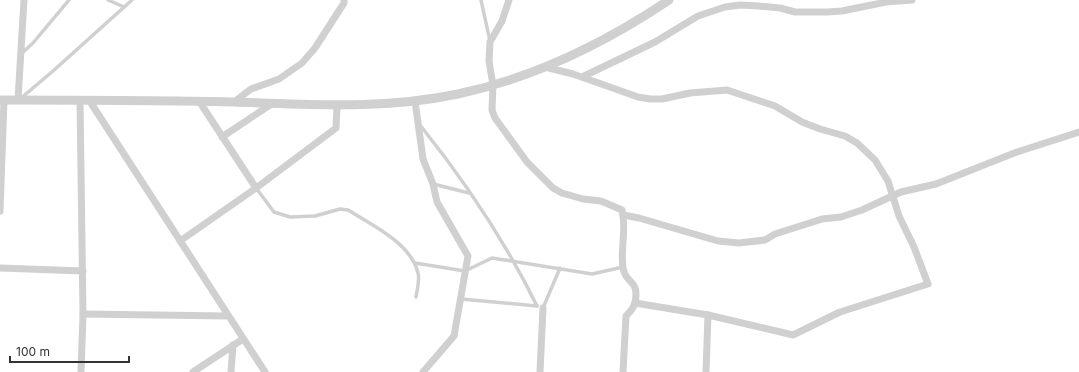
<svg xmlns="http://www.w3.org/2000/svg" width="1079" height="372" viewBox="0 0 1079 372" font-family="Inter,sans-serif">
  <rect width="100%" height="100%" fill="#fff"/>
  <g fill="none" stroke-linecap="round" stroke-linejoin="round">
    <g stroke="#d0d0d0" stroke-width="3.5">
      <polyline points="108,0 124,7"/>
      <polyline points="481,0 490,41"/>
      <polyline points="22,53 33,43 69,0"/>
      <polyline points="20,99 53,71 132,0"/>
      <path d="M420,125C464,180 506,243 537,306"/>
      <polyline points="433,184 469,193"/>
      <path d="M256,188L274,212L290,217L315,216L340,209L348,210C372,225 411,243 418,273C420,280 417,290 416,297"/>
      <polyline points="415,263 465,271 492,258 592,274 623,267"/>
      <polyline points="461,299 537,306"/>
      <polyline points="543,308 560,268"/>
    </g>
    <g stroke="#d0d0d0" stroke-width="7">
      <path d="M509,0L502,21L490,42L489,61L493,85L492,110L495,118L527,162L553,188L562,193L583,199L601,201L622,210C627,231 620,248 623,268C625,282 636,280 636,294C636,304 633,309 626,316L623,372"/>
      <polyline points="545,67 573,74 638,97 650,99 662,99 690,93 727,90 775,106 802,122 820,129 845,136 857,143 875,160 888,181 899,216 914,247 928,284 840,312 793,335 708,315 635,303"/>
      <polyline points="582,77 655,42 698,16 725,7 740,5 759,6 780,8 795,12 827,12 842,11 886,2 912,0"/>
      <polyline points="18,100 24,0"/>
      <polyline points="80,100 83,314 81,372"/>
      <polyline points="89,100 265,372"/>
      <polyline points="199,101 256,188"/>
      <polyline points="415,101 423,159 433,184 437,202 468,256 454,336 423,372"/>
      <polyline points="234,102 251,89 279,79 302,63 315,48 344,3 344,0"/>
      <polyline points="222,137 273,103"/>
      <polyline points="0,211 4,100"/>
      <polyline points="623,215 639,218 718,241 739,243 765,240 775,234 822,219 841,217 862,210 901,192 936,184 1017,152 1079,132"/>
      <polyline points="180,241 256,188 336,128 337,106"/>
      <polyline points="0,268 83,271"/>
      <polyline points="83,314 228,316"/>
      <polyline points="193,372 243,339"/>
      <polyline points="231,372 233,345"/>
      <polyline points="540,372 543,308"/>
      <polyline points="706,372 708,315"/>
    </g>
    <path stroke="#d0d0d0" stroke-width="9" d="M0,100C78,100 155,100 233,102C309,104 382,110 458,94C533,78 605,43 669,0"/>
  </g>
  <path d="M10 356v6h119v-6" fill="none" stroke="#333333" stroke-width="2"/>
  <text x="16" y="356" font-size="12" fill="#333333" stroke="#ffffff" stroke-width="3" paint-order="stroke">100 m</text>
</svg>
